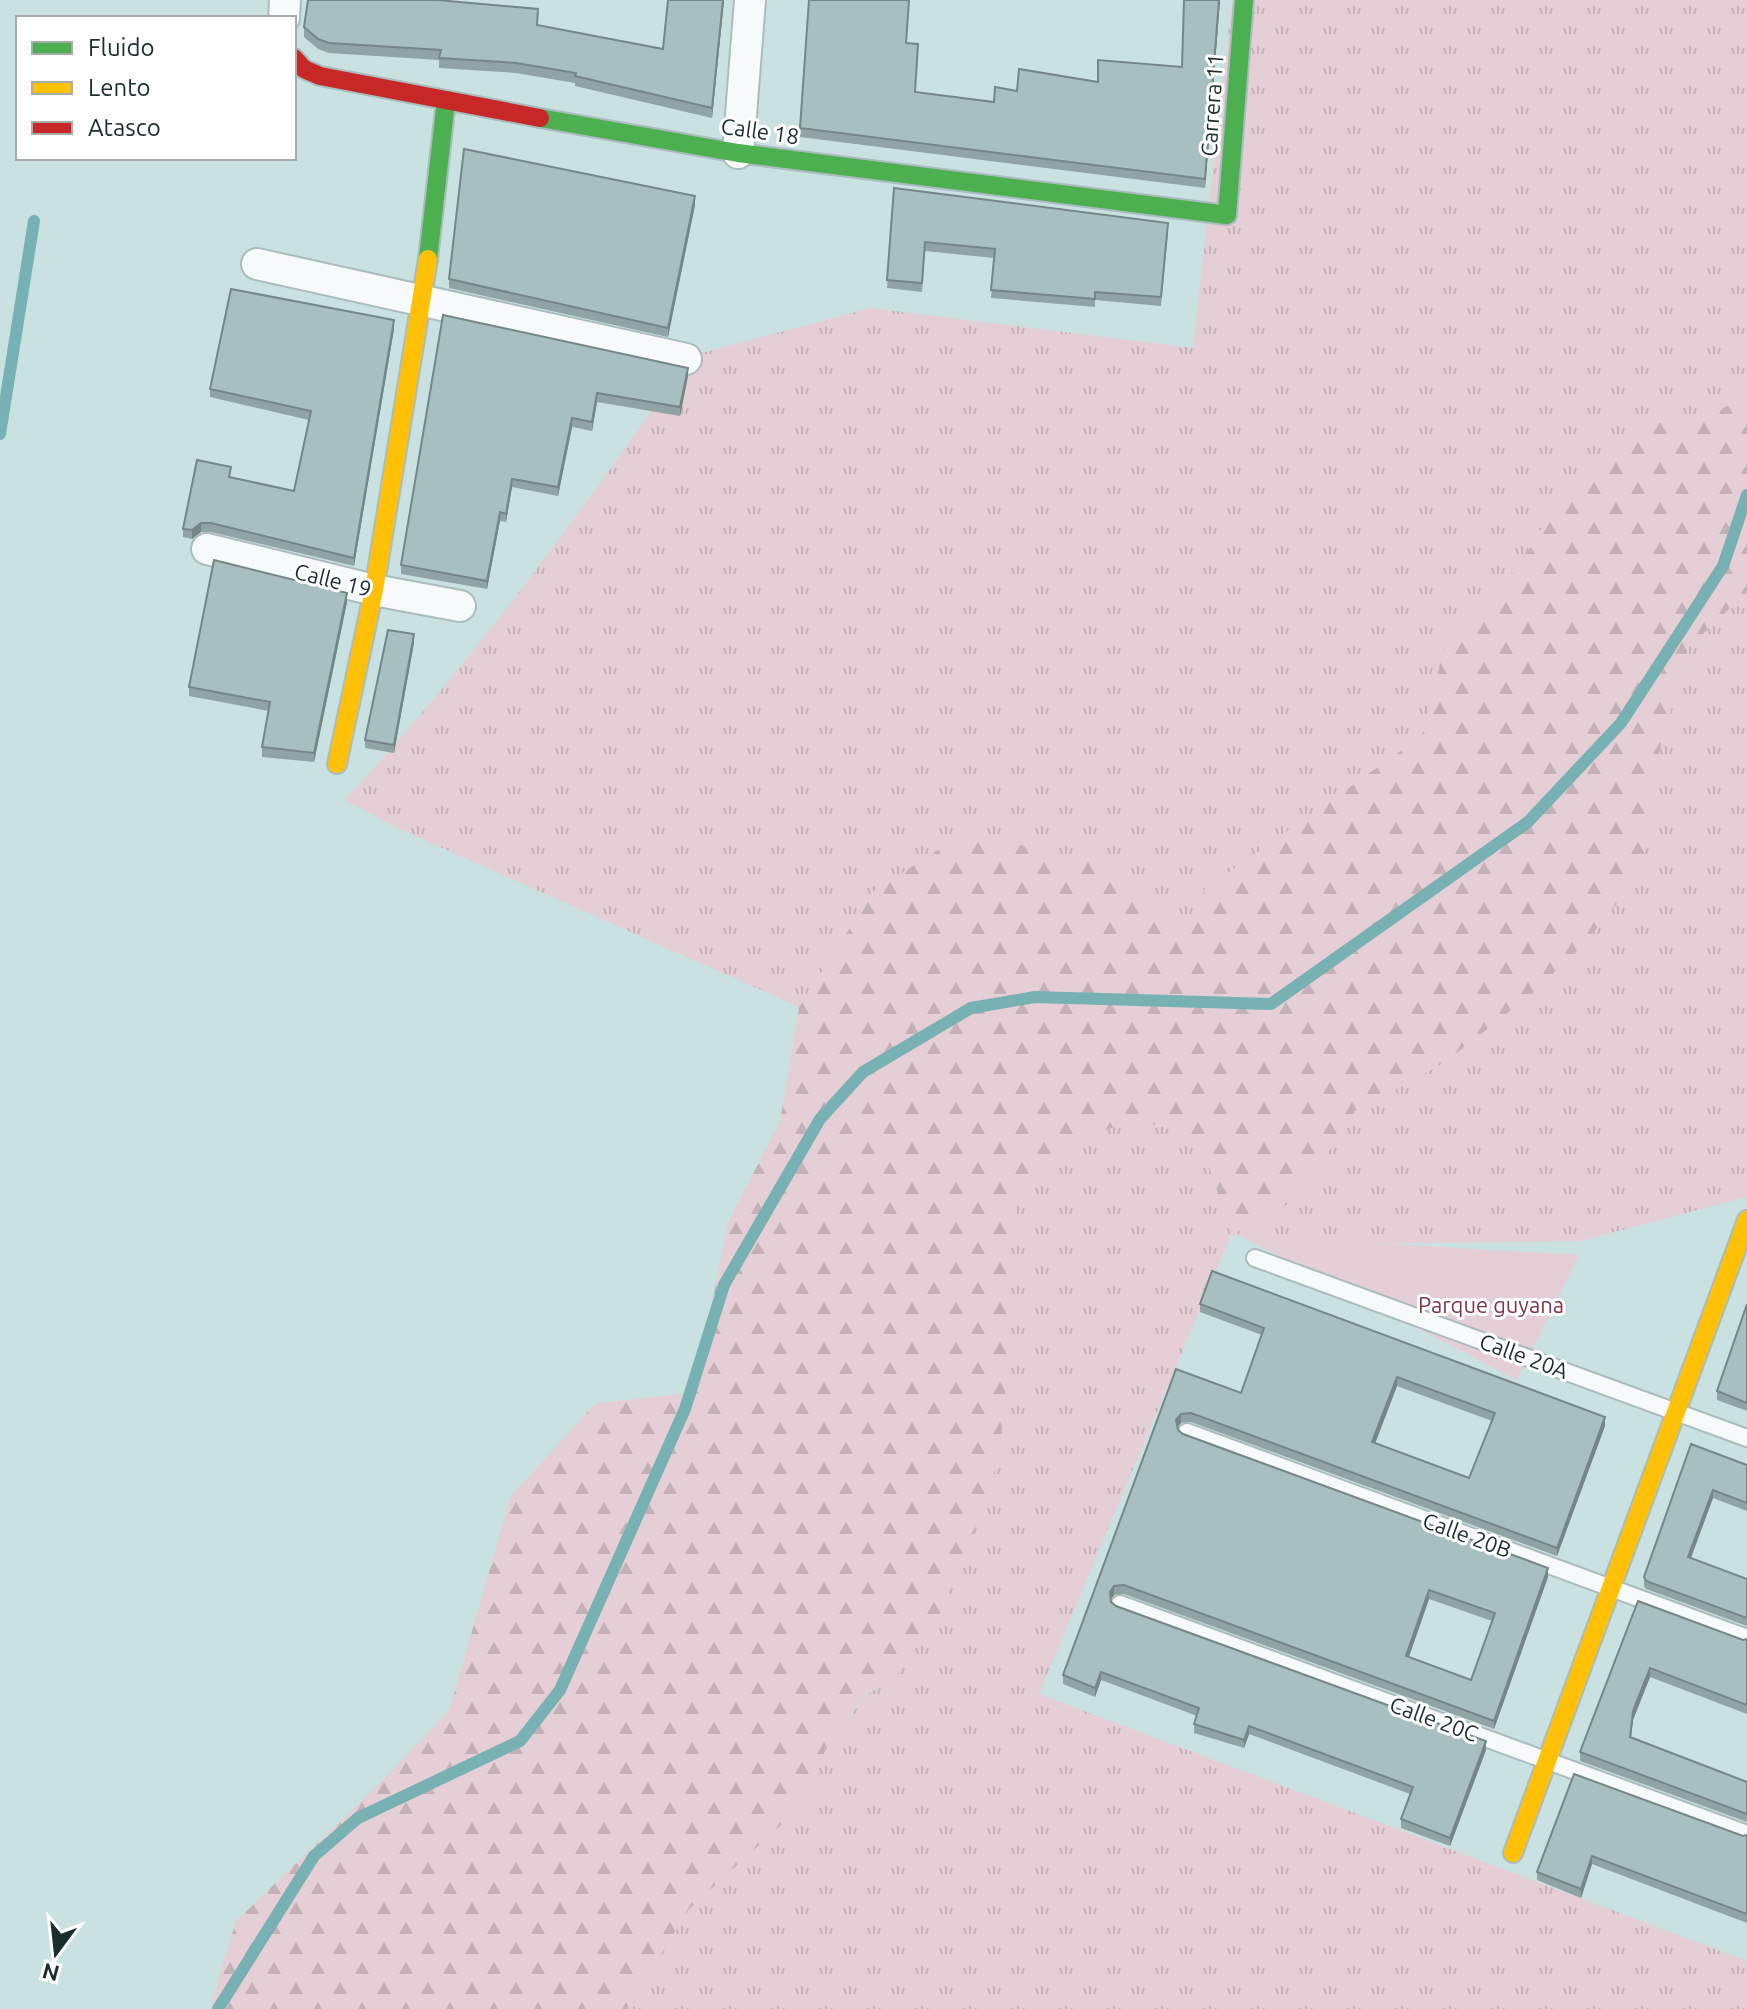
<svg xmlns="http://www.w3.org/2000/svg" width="1747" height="2009" viewBox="0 0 1747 2009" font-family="Ubuntu,sans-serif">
  <defs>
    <pattern id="grass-tufts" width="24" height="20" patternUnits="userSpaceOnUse" patternTransform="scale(2)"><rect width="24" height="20" fill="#e5ced5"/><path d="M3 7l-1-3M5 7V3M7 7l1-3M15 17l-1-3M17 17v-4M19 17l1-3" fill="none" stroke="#c4b1b7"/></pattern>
    <pattern id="forest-firs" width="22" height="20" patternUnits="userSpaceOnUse" patternTransform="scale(2)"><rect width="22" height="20" fill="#e5ced5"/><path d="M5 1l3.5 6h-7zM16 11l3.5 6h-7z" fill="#c4b1b7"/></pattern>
  </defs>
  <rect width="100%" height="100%" fill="#cae1e2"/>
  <g fill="url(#grass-tufts)">
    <path d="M1232,0H1747V396L1695,422L1638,423L1565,490L1521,563L1445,644L1423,736L1206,889L1185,935L1121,869L874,891L799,1007L393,826L345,800C473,662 583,510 690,356L871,308L1193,348Z"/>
    <polygon points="1747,592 1747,1197 1580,1241 1340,1244 1231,1235 1039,1694 1747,1961 1747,2009 627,2009 689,1909 781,1825 808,1792 825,1751 864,1697 898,1673 999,1460 1006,1382 1006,1252 1017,1202 1081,1137 1139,1120 1200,1138 1231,1235 1297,1199 1355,1111 1445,1062 1533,993 1581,947 1623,896 1650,834 1654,771 1688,648"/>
  </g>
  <polygon fill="url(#forest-firs)" points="1747,396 1747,592 1688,648 1654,771 1650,834 1641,865 1623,896 1581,947 1533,993 1445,1062 1355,1111 1297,1199 1231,1235 1200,1138 1139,1120 1081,1137 1017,1202 1006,1252 1006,1383 999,1460 974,1531 941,1613 898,1673 863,1697 825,1751 808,1792 781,1825 689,1909 627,2009 210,2009 236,1921 373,1790 449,1711 511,1496 596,1403 694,1393 728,1223 780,1121 799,1007 874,891 966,832 1121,869 1185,935 1205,889 1422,736 1445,644 1521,563 1565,490 1638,423 1695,422"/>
  <polygon fill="#e5ced5" points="1239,1235 1579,1255 1517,1380"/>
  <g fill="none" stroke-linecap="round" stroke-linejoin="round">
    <g stroke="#77b1b3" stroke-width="12">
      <polyline points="0,434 34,221"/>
      <polyline points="218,2009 314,1856 358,1818 520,1741 560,1690 685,1409 724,1285 820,1119 863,1072 971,1008 1035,997 1271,1004 1528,822 1621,723 1723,566 1747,495"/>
    </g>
    <g stroke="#aabcbd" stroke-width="20">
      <g id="lane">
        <polyline points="1255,1258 1747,1438"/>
        <polyline points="1187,1432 1747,1638"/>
        <polyline points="1120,1604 1747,1834"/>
      </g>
    </g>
    <g stroke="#aabcbd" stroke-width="34">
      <g id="street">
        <polyline points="284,18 285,0"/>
        <polyline points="738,153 750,0"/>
        <polyline points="257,264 686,359"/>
        <polyline points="207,549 374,590 460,606"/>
      </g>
    </g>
    <g stroke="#aabcbd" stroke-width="22">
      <g id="fast">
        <polyline points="540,118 738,153 1227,215 1244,0"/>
        <polyline points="428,259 446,101"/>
      </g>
    </g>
    <g stroke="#aabcbd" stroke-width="22">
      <g id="slow">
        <polyline points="337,764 374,590 428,259"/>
        <polyline points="1513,1853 1747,1220"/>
      </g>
    </g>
    <g stroke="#aabcbd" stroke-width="22">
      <polyline id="jam" points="294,58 304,69 320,76 540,118"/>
    </g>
    <use href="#lane" stroke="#f7fafb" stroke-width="16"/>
    <use href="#street" stroke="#f7fafb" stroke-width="30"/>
    <use href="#fast" stroke="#4caf50" stroke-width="18"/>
    <use href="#slow" stroke="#ffc107" stroke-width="18"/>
    <use href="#jam" stroke="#c62828" stroke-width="18"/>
  </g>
  <g fill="#90a4a5" fill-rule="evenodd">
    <polygon points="668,0 724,0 712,118 575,86 575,83 516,73 439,68 439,60 329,53 318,49 304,37 304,27 439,1 537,25 663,49"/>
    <polygon points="909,0 906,43 916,92 994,102 1017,91 1098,82 1182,67 1220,0 1205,188 800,137 800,128"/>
    <polygon points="894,188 1168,232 1161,306 1095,300 1095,307 991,298 994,258 925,251 922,292 887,288"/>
    <polygon points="695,205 668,337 449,288 449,279"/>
    <polygon points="443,315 688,376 680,416 597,402 592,431 572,427 558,496 512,487 506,522 500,521 487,589 401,574 401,565"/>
    <polygon points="394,329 354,566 211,532 201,532 192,539 183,537 183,529 231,477 294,491 309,420 210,397 210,389"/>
    <polygon points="347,602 314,762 262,757 262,747 269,711 189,696 189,687"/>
    <polygon points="414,643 394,753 365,748 365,740"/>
    <path d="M1200,1304L1605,1426L1557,1556L1191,1422L1181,1423L1178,1427V1430L1183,1434L1548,1577L1494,1729L1124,1594L1114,1595L1111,1599V1602L1116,1606L1486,1750L1450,1846L1401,1828V1819L1410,1794L1249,1734L1244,1748L1194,1733V1724L1197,1716L1101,1680L1095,1697L1063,1684V1675L1176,1369L1241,1393L1262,1335L1200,1312ZM1397,1386L1492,1421L1469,1478L1375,1444ZM1429,1599L1492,1621L1471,1680L1409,1657Z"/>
    <polygon points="1747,1304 1747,1411 1717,1400 1717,1391"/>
    <polygon points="1691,1444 1747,1465 1747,1511 1713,1498 1691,1558 1747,1579 1747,1626 1646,1589 1644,1586 1644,1577"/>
    <polygon points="1638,1601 1743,1640 1747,1639 1747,1714 1650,1677 1633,1720 1631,1738 1747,1782 1747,1822 1580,1761 1580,1752"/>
    <polygon points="1574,1774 1743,1836 1747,1835 1747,1923 1592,1864 1581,1898 1537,1880 1537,1872"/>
  </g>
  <g fill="#758686">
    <polygon points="723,0 724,0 712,118 712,108"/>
    <polygon points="1219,0 1220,0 1205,188 1205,179"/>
    <polygon points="695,196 695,205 668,337 668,328"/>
    <polygon points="394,320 394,329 354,566 354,558"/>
    <polygon points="688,368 688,376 680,416 680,407"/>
    <polygon points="597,393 597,402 592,431 592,422"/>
    <polygon points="572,418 572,427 558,496 558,487"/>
    <polygon points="512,479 512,487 506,522 506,514"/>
    <polygon points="500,512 500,521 487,589 487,581"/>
    <polygon points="201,523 201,532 192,539 192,530"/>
    <polygon points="347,593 347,602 314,762 314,753"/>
    <polygon points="414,634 414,643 394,753 394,745"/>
    <polygon points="1397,1377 1397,1386 1372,1451 1372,1442"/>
    <polygon points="1181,1414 1181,1423 1176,1429 1176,1420"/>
    <polygon points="1605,1417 1605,1426 1557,1556 1557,1548"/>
    <polygon points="1713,1490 1713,1498 1688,1565 1688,1557"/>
    <polygon points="1548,1568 1548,1577 1494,1729 1494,1721"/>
    <polygon points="1114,1586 1114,1595 1110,1601 1110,1592"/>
    <polygon points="1429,1590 1429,1599 1406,1665 1406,1656"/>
    <polygon points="1650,1668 1650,1677 1633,1720 1630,1746 1633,1711"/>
    <polygon points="1101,1672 1101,1680 1095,1697 1095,1688"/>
    <polygon points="1249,1726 1249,1734 1244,1748 1244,1740"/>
    <polygon points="1486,1741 1486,1750 1450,1846 1450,1838"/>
    <polygon points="1592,1856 1592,1864 1581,1898 1581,1889"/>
  </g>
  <g fill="#a7bfc0" stroke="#758686" stroke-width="2" fill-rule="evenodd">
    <polygon points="308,0 437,0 538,9 537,25 663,49 668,0 723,0 712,108 575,76 576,73 516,63 439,58 441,50 329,43 318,39 304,27"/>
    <polygon points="809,0 909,0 906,43 918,44 915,92 994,102 995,87 1017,91 1019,69 1098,82 1098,60 1182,67 1184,0 1219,0 1205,179 800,128"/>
    <polygon points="464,149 695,196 668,328 449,279"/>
    <polygon points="894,188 1168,223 1161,297 1095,292 1095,299 991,290 995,249 925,242 922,283 887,280"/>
    <polygon points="231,289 394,320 354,558 211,523 201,523 192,530 183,529 197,460 231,467 229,477 294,491 311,411 210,389"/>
    <polygon points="443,315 688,368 680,407 597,393 592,422 572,418 558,487 512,479 506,514 500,512 487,581 401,565"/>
    <polygon points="214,560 347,593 314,753 262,747 270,702 189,687"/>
    <polygon points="388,630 414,634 394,745 365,740"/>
    <path d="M1212,1271L1605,1417L1557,1548L1191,1413L1181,1414L1176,1420L1178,1430L1183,1434L1548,1568L1494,1721L1124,1585L1114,1586L1110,1592L1111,1602L1116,1606L1486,1741L1450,1838L1401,1819L1413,1787L1249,1726L1244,1740L1194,1724L1199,1708L1101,1672L1095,1688L1063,1675L1176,1369L1241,1393L1264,1328L1200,1304ZM1397,1377L1495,1413L1469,1478L1372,1442ZM1429,1590L1495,1613L1471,1680L1406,1656Z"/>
    <polygon points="1747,1304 1747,1403 1717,1391"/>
    <polygon points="1691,1444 1747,1465 1747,1503 1713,1490 1688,1557 1747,1579 1747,1618 1646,1581 1644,1577"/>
    <polygon points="1638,1601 1743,1640 1747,1639 1747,1705 1650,1668 1633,1711 1630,1737 1747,1782 1747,1814 1580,1752"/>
    <polygon points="1574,1774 1743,1836 1747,1835 1747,1914 1592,1856 1581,1889 1537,1872"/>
  </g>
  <g text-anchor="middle" stroke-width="6" stroke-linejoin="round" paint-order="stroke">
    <g font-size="22" fill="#1c2d2e" stroke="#fff">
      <text transform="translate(1212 105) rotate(-86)" y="8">Carrera 11</text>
      <text transform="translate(760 131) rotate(8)" y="8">Calle 18</text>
      <text transform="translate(333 580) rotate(14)" y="8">Calle 19</text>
      <text transform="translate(1524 1356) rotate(20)" y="8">Calle 20A</text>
      <text transform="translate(1467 1535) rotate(20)" y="8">Calle 20B</text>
      <text transform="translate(1434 1719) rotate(20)" y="8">Calle 20C</text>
    </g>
    <g font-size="22" fill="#7f3548" stroke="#fff">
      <text x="1491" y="1313">Parque guyana</text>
    </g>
  </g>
  <rect x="16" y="16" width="280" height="144" fill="#ffffff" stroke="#a4abab" stroke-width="2"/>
  <rect x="32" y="42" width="40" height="12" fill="#4caf50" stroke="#a4abab" stroke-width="2"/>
  <text x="88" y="56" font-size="24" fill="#1c2d2e">Fluido</text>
  <rect x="32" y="82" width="40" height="12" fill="#ffc107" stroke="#a4abab" stroke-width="2"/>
  <text x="88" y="96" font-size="24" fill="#1c2d2e">Lento</text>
  <rect x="32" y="122" width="40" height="12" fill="#c62828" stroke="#a4abab" stroke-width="2"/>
  <text x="88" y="136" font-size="24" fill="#1c2d2e">Atasco</text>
  <g transform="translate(56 1953) rotate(195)" stroke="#ffffff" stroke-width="6" paint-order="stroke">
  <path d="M0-6L14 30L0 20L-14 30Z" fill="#1c2d2e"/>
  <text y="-12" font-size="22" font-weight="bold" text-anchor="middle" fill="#1c2d2e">N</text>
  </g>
</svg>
